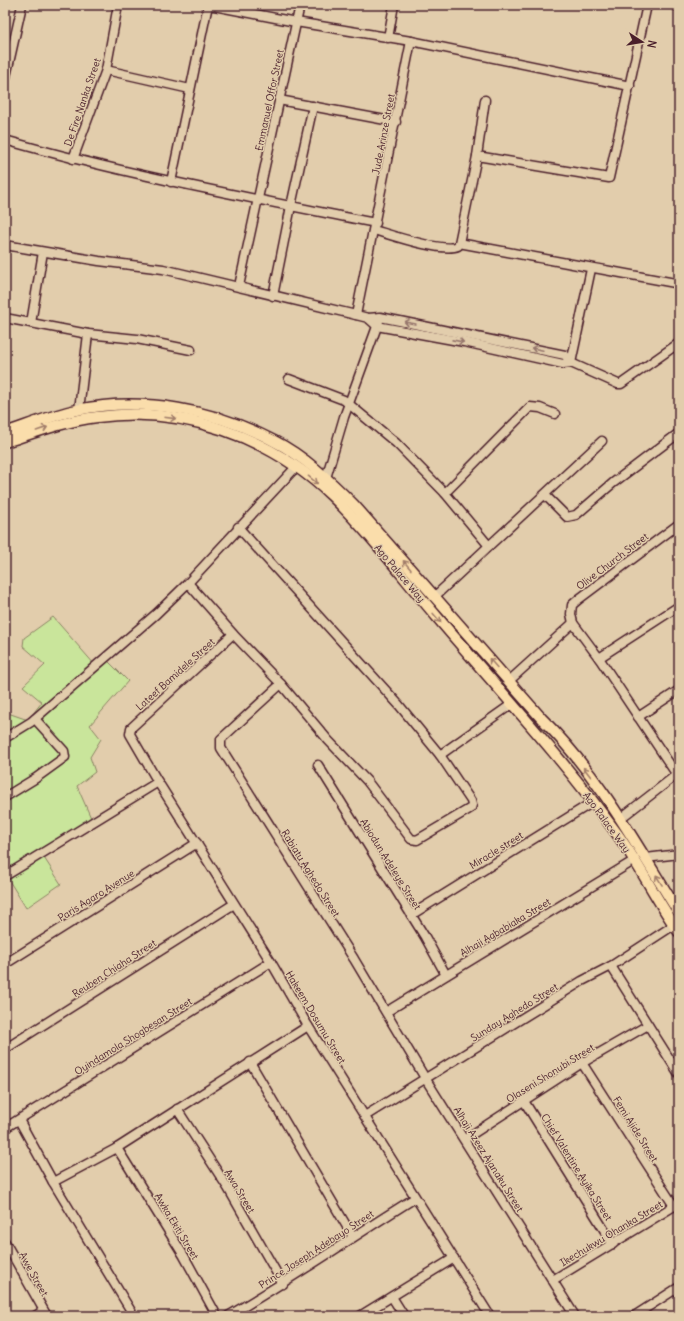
<svg xmlns="http://www.w3.org/2000/svg" width="684" height="1321" viewBox="0 0 684 1321" font-family="Delius,sans-serif">
  <rect width="100%" height="100%" fill="#e2cdac"/>
  <filter id="ink" filterUnits="userSpaceOnUse"><feTurbulence type="fractalNoise" baseFrequency=".025" numOctaves="2"/><feDisplacementMap in="SourceGraphic" scale="8" xChannelSelector="R" yChannelSelector="G"/><feConvolveMatrix kernelMatrix="1 2 1 2 8 2 1 2 1" color-interpolation-filters="sRGB"/></filter>
  <g filter="url(#ink)">
    <polygon fill="#c9e59b" stroke="#8a8263" points="53,617 95,665 107,660 128,681 90,725 101,739 90,757 95,772 77,786 91,818 39,850 61,884 26,908 5,874 5,712 28,720 42,702 23,686 45,665 23,646 24,638"/>
    <g fill="none" stroke-linecap="round" stroke-linejoin="round">
      <g stroke="#4a1f2b" stroke-width="11">
        <g id="minor">
          <polyline points="209,5 296,22 411,41 630,86"/>
          <polyline points="673,5 679,6"/>
          <polyline points="388,38 394,5"/>
          <polyline points="411,41 356,315 368,318 377,326 464,342 563,364 571,363"/>
          <polyline points="106,70 190,89"/>
          <polyline points="5,81 22,5"/>
          <polyline points="279,100 396,122"/>
          <path d="M5,140C127,175 251,198 376,223"/>
          <polyline points="477,156 609,178 647,5"/>
          <polyline points="73,159 106,70 118,5"/>
          <polyline points="171,182 208,5"/>
          <path d="M374,230C391,235 443,253 458,246L459,243L675,283L679,282"/>
          <polyline points="459,243 477,156 485,100"/>
          <polyline points="5,245 99,261 163,269 356,315"/>
          <polyline points="239,286 300,5"/>
          <polyline points="273,296 291,206 313,106"/>
          <polyline points="5,318 88,334 137,339 191,350"/>
          <polyline points="368,318 380,317 565,355 571,363 618,384 621,384 679,343"/>
          <polyline points="31,323 43,252"/>
          <polyline points="571,363 591,269"/>
          <polyline points="289,379 344,400 396,443 445,493 489,546"/>
          <polyline points="79,410 88,334"/>
          <polyline points="326,478 344,417 379,321"/>
          <polyline points="445,493 530,407 540,408 555,414"/>
          <polyline points="545,495 567,517 576,515 613,483 679,433"/>
          <polyline points="188,583 233,634 281,684 328,740 367,781 411,839 417,840 471,808 472,805 471,801 440,755 399,705 238,527"/>
          <polyline points="434,597 602,441"/>
          <polyline points="233,634 131,728 130,734 158,782 271,962 308,1026 490,1316"/>
          <polyline points="599,658 679,606"/>
          <polyline points="509,681 573,623"/>
          <polyline points="281,684 221,739 221,748 354,959 425,1078 575,1316"/>
          <polyline points="638,717 679,690"/>
          <polyline points="5,738 31,722 156,614 188,583 296,467"/>
          <polyline points="440,755 512,704"/>
          <polyline points="318,765 425,937 446,975"/>
          <polyline points="677,775 599,658 573,623 571,614 572,605 579,599 679,524"/>
          <polyline points="5,797 36,778 65,757 64,751 35,719"/>
          <polyline points="621,818 679,773"/>
          <polyline points="646,858 679,854"/>
          <polyline points="5,876 158,782"/>
          <polyline points="411,915 593,802"/>
          <polyline points="5,964 197,843"/>
          <polyline points="611,966 679,1074"/>
          <polyline points="386,1012 635,860"/>
          <polyline points="5,1049 234,904"/>
          <polyline points="250,1062 353,1237"/>
          <polyline points="582,1063 674,1206"/>
          <polyline points="524,1101 613,1244"/>
          <polyline points="177,1109 228,1188 283,1284"/>
          <polyline points="365,1116 582,981 611,966 674,925"/>
          <polyline points="19,1120 53,1182 134,1316"/>
          <polyline points="5,1128 271,962"/>
          <polyline points="465,1139 582,1063 648,1025"/>
          <polyline points="117,1148 184,1256 217,1316"/>
          <polyline points="53,1182 117,1148 308,1026"/>
          <polyline points="5,1242 47,1316"/>
          <polyline points="553,1280 679,1203"/>
          <polyline points="392,1297 404,1316"/>
          <polyline points="35,1316 43,1311"/>
          <path d="M228,1316C292,1279 352,1237 415,1198"/>
          <polyline points="360,1316 454,1258"/>
          <polyline points="634,1316 679,1287"/>
        </g>
      </g>
      <g stroke="#4a1f2b" stroke-width="13">
        <g id="major">
          <path d="M5,433C29,425 52,415 77,410C143,396 215,410 274,441C304,456 330,481 354,505L542,719C599,775 637,846 679,913"/>
          <path d="M5,442C36,432 65,421 97,417C182,405 271,437 332,496C370,533 402,576 437,617C497,688 561,756 615,831C639,863 656,900 679,932"/>
        </g>
      </g>
      <use href="#minor" stroke="#e2cdac" stroke-width="8"/>
      <use href="#major" stroke="#faddab" stroke-width="10"/>
    </g>
    <defs><path id="oneway-shaft" d="M-6 0H5M1.5-3L5.5 0L1.5 3" fill="none" stroke-width="1.6" stroke-linecap="round" stroke-linejoin="round"/></defs>
    <g stroke="#96766c">
      <use href="#oneway-shaft" transform="translate(410 323) rotate(-169)"/>
      <use href="#oneway-shaft" transform="translate(458 341) rotate(11)"/>
      <use href="#oneway-shaft" transform="translate(537 349) rotate(-168)"/>
    </g>
    <g stroke="#a27e6b">
      <use href="#oneway-shaft" transform="translate(170 418) rotate(7)"/>
      <use href="#oneway-shaft" transform="translate(42 429) rotate(-19)"/>
      <use href="#oneway-shaft" transform="translate(313 480) rotate(39)"/>
      <use href="#oneway-shaft" transform="translate(407 565) rotate(-130)"/>
      <use href="#oneway-shaft" transform="translate(437 618) rotate(50)"/>
      <use href="#oneway-shaft" transform="translate(493 663) rotate(-131)"/>
      <use href="#oneway-shaft" transform="translate(587 772) rotate(-128)"/>
      <use href="#oneway-shaft" transform="translate(659 880) rotate(-121)"/>
    </g>
  </g>
  <g text-anchor="middle" stroke-width="3" stroke-linejoin="round" paint-order="stroke">
    <g font-size="10" fill="#4a1f2b" stroke="#e2cdac">
      <text transform="translate(269 100) rotate(-78)" y="4">Emmanuel Offor Street</text>
      <text transform="translate(82 102) rotate(-71)" y="4">De Fire Nanka Street</text>
      <text transform="translate(383 134) rotate(-79)" y="4">Jude Arinze Street</text>
      <text transform="translate(612 561) rotate(-37)" y="4">Olive Church Street</text>
      <text transform="translate(400 573) rotate(50)" y="4">Ago Palace Way</text>
      <text transform="translate(175 674) rotate(-42)" y="4">Lateef Bamidele Street</text>
      <text transform="translate(607 822) rotate(54)" y="4">Ago Palace Way</text>
      <text transform="translate(496 850) rotate(-32)" y="4">Miracle street</text>
      <text transform="translate(391 864) rotate(58)" y="4">Abiodun Adeleye Street</text>
      <text transform="translate(311 873) rotate(58)" y="4">Rabiatu Aghedo Street</text>
      <text transform="translate(96 895) rotate(-32)" y="4">Paris Agaro Avenue</text>
      <text transform="translate(505 927) rotate(-31)" y="4">Alhaji Agbabiaka Street</text>
      <text transform="translate(114 968) rotate(-33)" y="4">Reuben Chiaha Street</text>
      <text transform="translate(514 1012) rotate(-32)" y="4">Sunday Aghedo Street</text>
      <text transform="translate(316 1017) rotate(59)" y="4">Hakeem Dosumu Street</text>
      <text transform="translate(133 1036) rotate(-32)" y="4">Oyindamola Shogbesan Street</text>
      <text transform="translate(550 1073) rotate(-32)" y="4">Olaseni Shonubi Street</text>
      <text transform="translate(636 1129) rotate(58)" y="4">Femi Ajide Street</text>
      <text transform="translate(489 1159) rotate(58)" y="4">Alhaji Azeez Ajanaku Street</text>
      <text transform="translate(577 1167) rotate(58)" y="4">Chief Valentine Ayika Street</text>
      <text transform="translate(240 1191) rotate(59)" y="4">Awa Street</text>
      <text transform="translate(177 1226) rotate(59)" y="4">Awka Ekiti Street</text>
      <text transform="translate(611 1233) rotate(-31)" y="4">Ikechukwu Ohanka Street</text>
      <text transform="translate(316 1249) rotate(-33)" y="4">Prince Joseph Adebayo Street</text>
      <text transform="translate(34 1274) rotate(61)" y="4">Awe Street</text>
    </g>
  </g>
  <rect width="684" height="1321" fill="none" stroke="#e2cdac" stroke-width="20"/>
  <rect x="10" y="10" width="664" height="1301" fill="none" stroke="#4a1f2b" stroke-width="1.5" filter="url(#ink)"/>
  <g transform="translate(642 42) rotate(102)" stroke="#e2cdac" stroke-width="3" paint-order="stroke">
  <path d="M0-3L7 15L0 10L-7 15Z" fill="#4a1f2b"/>
  <text y="-6" font-size="11" font-weight="bold" text-anchor="middle" fill="#4a1f2b">N</text>
  </g>
</svg>
